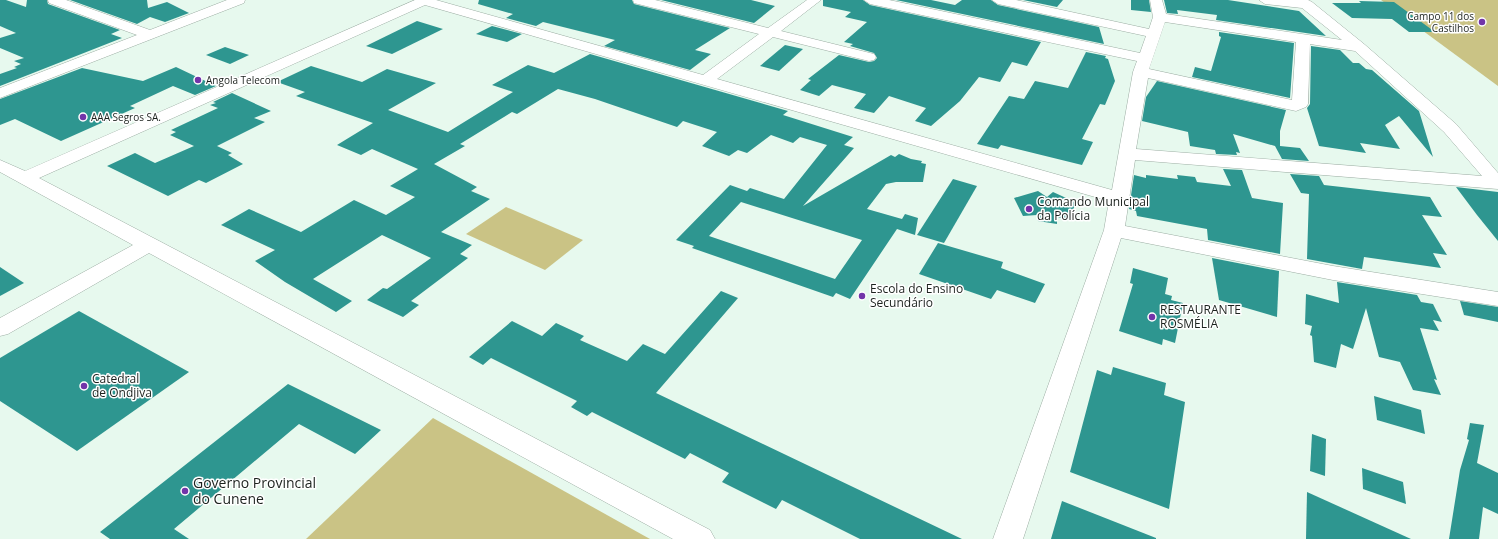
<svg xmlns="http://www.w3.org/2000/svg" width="1498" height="539" viewBox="0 0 1498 539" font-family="'Open Sans',sans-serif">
  <rect width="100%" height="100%" fill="#e7f9ee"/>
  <g fill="#cac385">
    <polygon points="1381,0 1498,0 1498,86"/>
    <polygon points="506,207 583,240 545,270 466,234"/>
    <polygon points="433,418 650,539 306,539"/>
  </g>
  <g fill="#2e9690" fill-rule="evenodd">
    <polygon points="0,0 6,0 26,7 27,0 47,0 48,4 120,30 111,34 122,38 0,86 0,74 17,68 14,67 21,64 14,61 24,58 0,48 0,38 16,33 0,26"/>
    <polygon points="70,0 147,0 148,8 167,2 189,13 165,22 150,17 137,24"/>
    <polygon points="479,0 632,0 634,4 730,28 695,50 711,54 690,70 604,46 615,40 543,22 536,26 506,18 513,14 478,4"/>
    <polygon points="661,0 751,0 775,6 754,23"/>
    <polygon points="823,0 863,0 870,5 1041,42 1027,66 1012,62 1000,82 979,77 960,101 931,126 915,121 926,108 889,96 874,113 854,108 866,94 832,85 819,96 800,90 811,80 808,79 839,55 869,62 874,61 877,58 874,53 850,46 853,44 844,42 867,22 845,17 851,12 823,6"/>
    <polygon points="896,0 931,0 955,5 962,0 991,0 998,5 1099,27 1104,44"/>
    <polygon points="1023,0 1063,0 1057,7"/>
    <polygon points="1131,0 1149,0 1151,12 1131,10"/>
    <polygon points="1164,0 1228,0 1299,11 1326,36 1216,20 1217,15 1177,10 1178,14 1167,13"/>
    <polygon points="1359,1 1394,2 1435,32 1409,32 1392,19 1352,18 1332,3 1361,3"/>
    <polygon points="417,21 443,29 392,54 366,46"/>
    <polygon points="492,26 522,34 507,42 476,34"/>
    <polygon points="1219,32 1294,43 1290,98 1192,77 1195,67 1211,71 1221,37 1219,36"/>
    <polygon points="785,45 803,49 779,71 760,66"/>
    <polygon points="1311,46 1340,50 1353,63 1359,63 1366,69 1372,70 1419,111 1433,157 1399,116 1385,125 1400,149 1360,143 1366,153 1319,146 1307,108 1310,104"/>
    <polygon points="225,47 249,55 230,64 206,55"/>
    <polygon points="1086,52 1106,56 1105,58 1108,59 1115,81 1105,105 1100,104 1082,139 1093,142 1082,165 1001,145 998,149 977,144 1009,96 1024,99 1035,81 1068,88"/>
    <path d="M590,54L788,111L783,115L853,137L844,145L854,148L803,206L891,155L895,157L899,154L911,159L922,161L921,163L926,164L923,182H896L886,184L867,209L902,219L905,214L918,218L915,235L897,229L850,299L836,293L833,297L692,248L694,246L676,240L730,185L747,191L750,188L784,199L827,145L800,137L793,143L771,135L747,153L738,150L729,156L702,146L717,132L683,121L677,127L595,99L558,89L517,114L512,112L504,117L460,144L465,146L434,164L477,187L471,191L490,199L441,232L472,245L460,254L468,258L411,301L419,305L403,317L367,300L383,288L387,289L431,258L382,235L313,279L352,301L336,312L285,282L255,261L275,250L221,225L249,209L301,232L354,200L386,215L415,197L390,186L418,169L372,149L361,155L337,145L373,123L296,96L305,92L277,82L311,66L362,82L387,69L436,83L388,110L448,132L513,92L492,85L528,65L554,73ZM741,202L792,218L862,240L835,279L709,236Z"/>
    <polygon points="176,67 216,86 195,95 173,86 130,106 135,108 61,141 15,119 0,125 0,99 82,68 143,81"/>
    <polygon points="1157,81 1286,110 1280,131 1280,146 1300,148 1309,161 1282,159 1275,146 1233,134 1240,153 1236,152 1237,155 1216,154 1215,150 1190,146 1188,132 1142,121 1146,97"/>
    <polygon points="232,93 271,111 254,118 265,122 217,146 232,153 228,155 243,164 206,183 199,180 168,196 107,166 135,153 155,163 194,146 170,135 176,132 171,130 218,108 210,105 216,103 213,102"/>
    <polygon points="1223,169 1242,170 1252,198 1283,203 1280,254 1208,240 1207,229 1137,216 1136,211 1129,209 1134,175 1146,178 1146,175 1178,179 1177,175 1195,177 1197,182 1231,186"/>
    <polygon points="1290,174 1319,176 1324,185 1430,197 1442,217 1422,215 1447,255 1433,253 1441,268 1364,257 1362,269 1307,259 1309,194 1301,193"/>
    <polygon points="953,179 977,186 944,243 917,235"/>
    <polygon points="1456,187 1498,192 1498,241 1477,215"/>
    <polygon points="1038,191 1047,197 1053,192 1075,202 1072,221 1057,217 1057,224 1038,221 1037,215 1023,216 1014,198"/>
    <polygon points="938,243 1003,262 1001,268 1045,284 1035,303 997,290 991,299 919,274"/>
    <polygon points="1212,258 1279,271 1277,317 1219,300"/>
    <polygon points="0,267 24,283 0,296"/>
    <polygon points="1133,268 1168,278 1165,294 1172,296 1171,300 1183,303 1175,343 1163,339 1162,345 1119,331 1133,284 1130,283"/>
    <polygon points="1337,282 1417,295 1421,302 1433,304 1442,322 1433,320 1439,331 1420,328 1437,380 1434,379 1441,395 1413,390 1400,362 1379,357 1366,308 1353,349 1341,344 1336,368 1314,362 1312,336 1310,335 1312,326 1305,324 1306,294 1339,303"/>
    <polygon points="721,291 738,298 656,393 962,539 860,539 782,500 776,509 722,482 729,473 690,453 685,459 592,412 587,416 571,407 577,401 491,358 483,365 469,357 512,321 542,336 556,323 584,336 580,340 627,361 643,344 665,354"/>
    <polygon points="1460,301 1498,307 1498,322 1464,315"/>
    <polygon points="79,311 189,372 77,451 0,401 0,358"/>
    <polygon points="1113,367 1166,383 1164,395 1185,402 1169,509 1070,472 1097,370 1111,375"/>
    <polygon points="288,384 381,430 355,454 299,424 174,529 189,539 110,539 100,532"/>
    <polygon points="1374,396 1421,410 1425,434 1377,420"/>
    <polygon points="1470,423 1484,425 1477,463 1498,473 1498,514 1483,507 1479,539 1449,539 1460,470 1469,440 1467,439"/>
    <polygon points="1312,434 1326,439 1325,476 1310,471"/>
    <polygon points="1362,468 1403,482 1406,504 1363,489"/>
    <polygon points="1307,492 1411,539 1306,539"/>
    <polygon points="1062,501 1156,538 1156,539 1051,539"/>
  </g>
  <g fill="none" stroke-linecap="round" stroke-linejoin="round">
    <g stroke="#9cada3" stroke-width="1">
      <g id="minor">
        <polygon points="48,0 66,0 150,30 227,0 245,0 244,3 0,98 0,88 137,35 49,3"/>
        <path d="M415,0H436L703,75L759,34L634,3L633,0H655L768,28L807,0H821L781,31L874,54L876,57L874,60L869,61L773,37L717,79L1112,190L1133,72L1137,61L870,4L864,0H889L1140,53L1146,36L998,4L992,0H1016L1149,29L1153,17L1150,0H1162L1166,14L1342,40L1302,8L1265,4L1259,0H1308L1312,2L1364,44L1456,124L1498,173V189L1135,160L1125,226L1333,266L1498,292V306L1333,280L1121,238L1023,539H993L1104,230L1109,201L425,5L39,178L710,530L715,539H673L149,253L8,334L0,336V318L133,245L0,172V160L25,171ZM1165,22L1296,42L1292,100L1149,69ZM1310,44L1355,51L1444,132L1482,176L1136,149L1148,78L1296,111L1306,107L1308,104Z"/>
      </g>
    </g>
    <use href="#minor" fill="#fff" fill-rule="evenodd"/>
  </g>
  <g fill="#7234a9" stroke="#fff" stroke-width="1.5">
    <circle cx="1482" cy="22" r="4"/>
    <circle cx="198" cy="80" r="4"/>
    <circle cx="83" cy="117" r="4"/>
    <circle cx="1029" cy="209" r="4"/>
    <circle cx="862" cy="296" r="4"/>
    <circle cx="1152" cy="317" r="4"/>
    <circle cx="84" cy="386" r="4"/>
    <circle cx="185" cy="491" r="4"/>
  </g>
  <g text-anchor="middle" stroke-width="3" stroke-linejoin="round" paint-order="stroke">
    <g font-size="10" fill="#1c221e" stroke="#fff" text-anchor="start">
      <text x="1474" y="20" text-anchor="end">Campo 11 dos<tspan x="1474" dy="12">Castilhos</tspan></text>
      <text x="206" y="84">Angola Telecom</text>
      <text x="91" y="121">AAA Segros SA.</text>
    </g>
    <g font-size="12" fill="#1c221e" stroke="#fff" text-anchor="start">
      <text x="1037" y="206">Comando Municipal<tspan x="1037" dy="14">da Polícia</tspan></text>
      <text x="870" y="293">Escola do Ensino<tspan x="870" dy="14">Secundário</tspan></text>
      <text x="1160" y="314">RESTAURANTE<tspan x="1160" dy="14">ROSMÉLIA</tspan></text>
      <text x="92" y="383">Catedral<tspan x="92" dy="14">de Ondjiva</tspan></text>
    </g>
    <g font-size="14" fill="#1c221e" stroke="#fff" text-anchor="start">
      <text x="193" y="488">Governo Provincial<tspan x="193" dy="16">do Cunene</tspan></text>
    </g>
  </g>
</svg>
